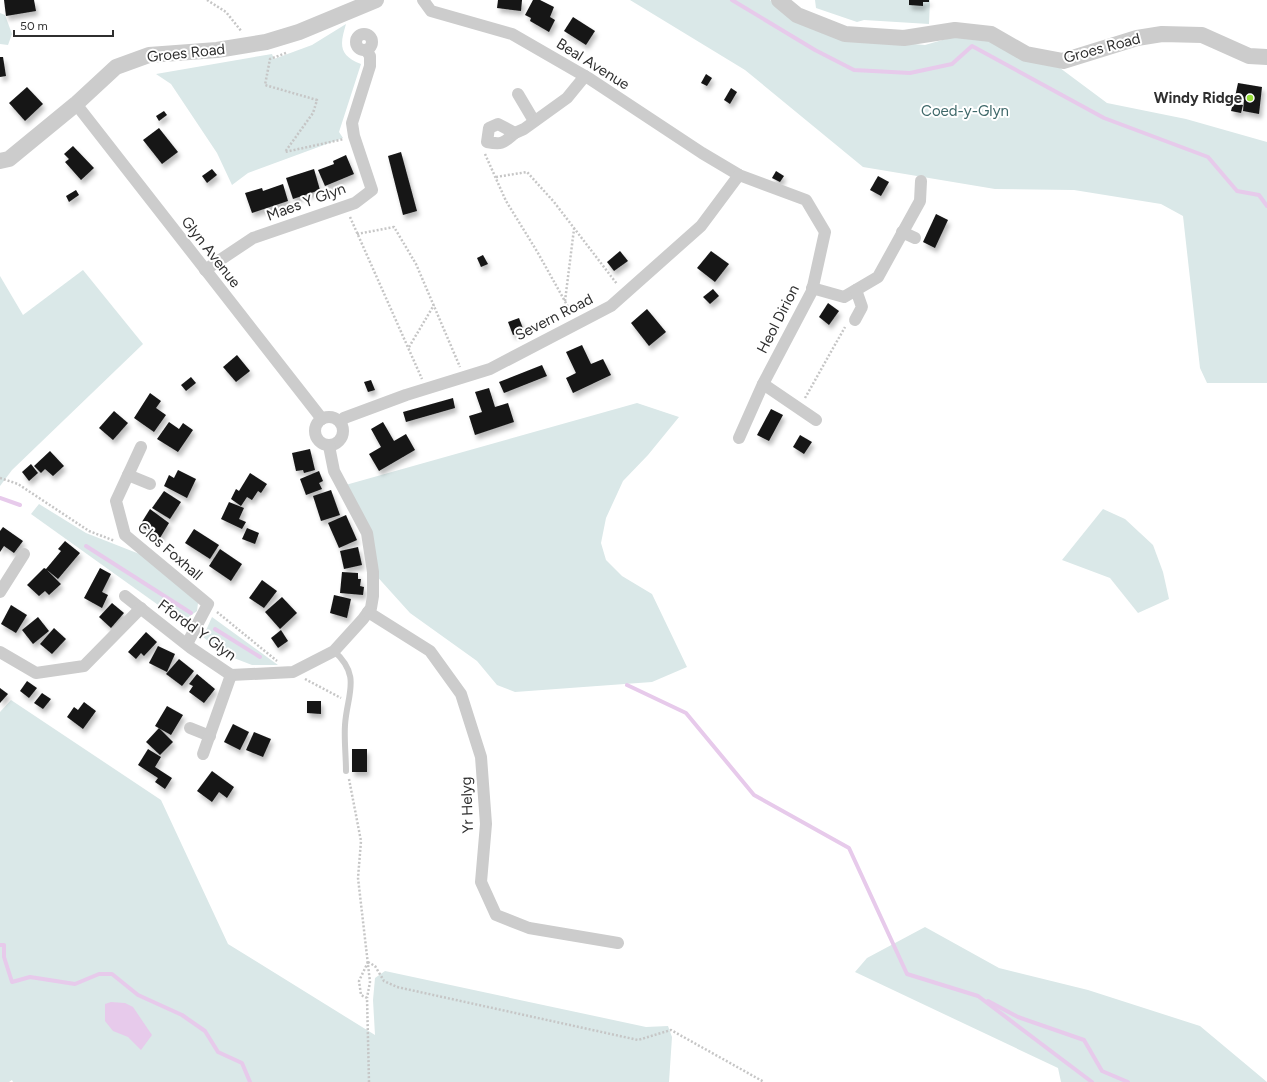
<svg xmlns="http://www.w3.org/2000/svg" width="1267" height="1082" viewBox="0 0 1267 1082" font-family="Figtree,sans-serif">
  <defs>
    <filter id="shadow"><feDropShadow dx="2.5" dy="4.5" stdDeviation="2" flood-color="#0004"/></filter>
  </defs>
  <rect width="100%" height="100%" fill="#fff"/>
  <g fill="#dae8e8">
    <polygon points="630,0 770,0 792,18 878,41 925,45 953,37 988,40 1060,68 1107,103 1186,119 1267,142 1267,383 1207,383 1200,368 1183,216 1161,204 1074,190 995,189 863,167 745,70"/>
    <polygon points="815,0 930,0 929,24 864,20 857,22 816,8"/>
    <polygon points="0,13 5,15 12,34 8,45 0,44"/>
    <path d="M346,24C340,44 338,55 361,64L339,132L343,138L248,173L232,185L217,153L171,84L156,74L272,54L274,59L312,45Z"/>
    <polygon points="83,270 143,344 12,470 0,486 0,276 23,315"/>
    <polygon points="637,403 679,417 648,455 623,481 606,518 601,543 606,560 622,576 652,594 687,667 652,682 515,692 497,685 477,661 410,613 373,572 367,533 342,486"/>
    <polygon points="39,504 86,533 142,555 198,603 197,611 182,622 31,514"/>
    <polygon points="1103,509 1125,519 1153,545 1163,572 1169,599 1138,613 1110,578 1062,560"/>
    <polygon points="212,617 278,665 252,665 226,655 203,637"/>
    <polygon points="11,700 161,800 228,944 375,1035 373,1000 375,978 385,971 646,1027 668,1026 672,1037 669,1082 13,1082 12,1080 9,1082 0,1082 0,712"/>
    <polygon points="925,927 999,968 1088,990 1200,1026 1267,1082 1061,1082 1058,1068 855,972 867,958"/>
  </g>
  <polygon fill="#e7caeb" points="111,1002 125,1003 133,1007 152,1035 141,1050 128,1037 113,1031 105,1021 105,1004"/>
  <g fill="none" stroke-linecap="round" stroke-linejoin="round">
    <g stroke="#e7caeb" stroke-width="4">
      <polyline points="732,0 815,50 854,70 910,73 952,64 972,46 1104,118 1208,157 1237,191 1259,195 1267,206"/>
      <polyline points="0,498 20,505"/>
      <polyline points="86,546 191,613"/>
      <polyline points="215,629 260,657"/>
      <polyline points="627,685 686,713 754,795 849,848 907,974 978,996 1092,1082"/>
      <polyline points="0,945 4,945 4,957 12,982 30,977 75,984 99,974 112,974 138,995 182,1015 205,1031 218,1052 242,1063 250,1082"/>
      <polyline points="988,1001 1018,1017 1084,1040 1102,1071 1128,1082"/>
    </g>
  </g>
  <g fill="#161616" filter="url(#shadow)">
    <polygon points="4,0 34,0 36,11 6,16"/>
    <polygon points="498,0 522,0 521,11 497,8"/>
    <polygon points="533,0 540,0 554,7 550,17 555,20 549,32 530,21 531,18 525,15"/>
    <polygon points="909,0 929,0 929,2 923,2 923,6 909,5"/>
    <polygon points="573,17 595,31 586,45 564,31"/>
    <polygon points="0,57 3,57 6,76 0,77"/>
    <polygon points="706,74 712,78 707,86 701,83"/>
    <polygon points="1238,83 1262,87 1259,114 1243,111 1244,99 1235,97"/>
    <polygon points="27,87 43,104 25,121 9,103"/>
    <polygon points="731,88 737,92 730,104 724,100"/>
    <polygon points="1233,103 1243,105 1241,113 1231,111"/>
    <polygon points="164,111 167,115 159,121 156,116"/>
    <polygon points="159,128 178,152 162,164 143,140"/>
    <polygon points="73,146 94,168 81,180 65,162 69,159 64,154"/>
    <polygon points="401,152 417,211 403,215 388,156"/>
    <polygon points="346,155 354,174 325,186 318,170 334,164 333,161"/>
    <polygon points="212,169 217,175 207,183 202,176"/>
    <polygon points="314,169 320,190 293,199 286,178"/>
    <polygon points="776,171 784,176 780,182 772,178"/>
    <polygon points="878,176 889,182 881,196 870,190"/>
    <polygon points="283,184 288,201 252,213 245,193 262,188 263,191"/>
    <polygon points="76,190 79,195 69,202 66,196"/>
    <polygon points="936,214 948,220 935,248 923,242"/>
    <polygon points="620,251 628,261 614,271 607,262"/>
    <polygon points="711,251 729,264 715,282 697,268"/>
    <polygon points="483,255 488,264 481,267 477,258"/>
    <polygon points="713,289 719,296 710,304 703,297"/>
    <polygon points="828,303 839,311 829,325 819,317"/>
    <polygon points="647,309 666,332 649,346 631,323"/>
    <polygon points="519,318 524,331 513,335 508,322"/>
    <polygon points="582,345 591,364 603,359 611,375 573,393 566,378 576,373 566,352"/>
    <polygon points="237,355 250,371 236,382 223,367"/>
    <polygon points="542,365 547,376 504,393 499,382"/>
    <polygon points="191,377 196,383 186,391 181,385"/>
    <polygon points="371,380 375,390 368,392 364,382"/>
    <polygon points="489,388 495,407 508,403 514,422 475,435 469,416 482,412 475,392"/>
    <polygon points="150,393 161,401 156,408 166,415 154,432 134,418"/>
    <polygon points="453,398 455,408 406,422 403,412"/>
    <polygon points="771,409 783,415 769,441 757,435"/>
    <polygon points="114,411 128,423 113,440 99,428"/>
    <polygon points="169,422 179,429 183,423 193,430 178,452 157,439"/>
    <polygon points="383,422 394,441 406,434 415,450 379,471 369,454 381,447 371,429"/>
    <polygon points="800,435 812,442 804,454 793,447"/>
    <polygon points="310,449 315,470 304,473 303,470 296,471 292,453"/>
    <polygon points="50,451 64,466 53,476 45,469 41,473 34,466"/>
    <polygon points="31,464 38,473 29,481 22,472"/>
    <polygon points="178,470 196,479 187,498 164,486 169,475 174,478"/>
    <polygon points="319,471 323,481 319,483 322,489 306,495 300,479"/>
    <polygon points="250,473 267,484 261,493 258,491 252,500 247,497 241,506 231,499 236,489 239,491"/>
    <polygon points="331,490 340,515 321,521 313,496"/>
    <polygon points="164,491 181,502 170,519 152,508"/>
    <polygon points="229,502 244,508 239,519 246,522 242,529 221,519"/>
    <polygon points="150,509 169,523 160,538 140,525"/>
    <polygon points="346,515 357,540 339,548 328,523"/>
    <polygon points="3,527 23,541 14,553 4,546 0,552 0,531"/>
    <polygon points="247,528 259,533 255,544 242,539"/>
    <polygon points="194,529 219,545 210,559 185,543"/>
    <polygon points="65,541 80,553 58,579 47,570 61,584 49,595 45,591 39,596 27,585 44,568 46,569 61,551 58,549"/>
    <polygon points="358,547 362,565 344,569 340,551"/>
    <polygon points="220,549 242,564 231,581 209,566"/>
    <polygon points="100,568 111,574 102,592 108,595 102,608 84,598"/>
    <polygon points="342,572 358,573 358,579 361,579 360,586 364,587 363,595 340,593"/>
    <polygon points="262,580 277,591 264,608 249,598"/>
    <polygon points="334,595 351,599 347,618 330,613"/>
    <polygon points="282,597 297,613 280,629 265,612"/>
    <polygon points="112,603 124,613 111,628 99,617"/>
    <polygon points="11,605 27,615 16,633 1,624"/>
    <polygon points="38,617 49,631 33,644 22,630"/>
    <polygon points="54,628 66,639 52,654 40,644"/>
    <polygon points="281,630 288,641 278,648 271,638"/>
    <polygon points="146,632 157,642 144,656 141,653 136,659 128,652"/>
    <polygon points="158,646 175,654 167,672 149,663"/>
    <polygon points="179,659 194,671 182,686 166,674"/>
    <polygon points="197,674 215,689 204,703 189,692 193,686 189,684"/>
    <polygon points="27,681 37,688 29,698 20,691"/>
    <polygon points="0,688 8,694 0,703"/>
    <polygon points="42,693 51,699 43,709 34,703"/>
    <polygon points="307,701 321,701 321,714 307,713"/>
    <polygon points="84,702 96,711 83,729 67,717 74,707 78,710"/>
    <polygon points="167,706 183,715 171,735 155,726"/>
    <polygon points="233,724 249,732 240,750 224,742"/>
    <polygon points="159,728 173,742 160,755 146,742"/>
    <polygon points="254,732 271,739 263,757 246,750"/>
    <polygon points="148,749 161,757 155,767 172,778 165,789 155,782 158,778 138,765"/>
    <rect x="352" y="749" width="15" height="23"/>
    <polygon points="212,771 234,787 227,798 219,792 212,802 197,791"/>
  </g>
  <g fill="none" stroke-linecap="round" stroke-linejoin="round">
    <g stroke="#c6c6c6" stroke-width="2.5" stroke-dasharray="2 2" stroke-linecap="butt">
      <polyline points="207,0 226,12 242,32"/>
      <polyline points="286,53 270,59 265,85 317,100 313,113 285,152 344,139"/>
      <polyline points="485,154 506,201 538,253 572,314"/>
      <polyline points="496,177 527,172 554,202 617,284"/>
      <polyline points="350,217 422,379"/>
      <polyline points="357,234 394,227 416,264 460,367"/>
      <polyline points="565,301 574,229"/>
      <polyline points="409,347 434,305"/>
      <polyline points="805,398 845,327"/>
      <polyline points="0,478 18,484 89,531 115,541"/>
      <polyline points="217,612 277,661"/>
      <polyline points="305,679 341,698"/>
      <polyline points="349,779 361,841 358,878 370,982 367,998"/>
      <polyline points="368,962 375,966 384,981 397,987 638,1040 671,1030 764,1082"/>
      <polyline points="368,962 359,981 361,995 367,998 369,1082"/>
    </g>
    <path stroke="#ccc" stroke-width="6" d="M334,651C362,676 347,694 345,725C344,740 346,756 346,771"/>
    <g stroke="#ccc" stroke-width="12">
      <polyline points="423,0 431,11 512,34 590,79 702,153 739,175 806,200 825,232 812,291 763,384 739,438"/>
      <circle cx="364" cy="42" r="8"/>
      <polyline points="518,94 534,121"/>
      <polyline points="76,104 322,419"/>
      <path d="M498,124L515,133C503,143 503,145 487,142L489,128Z"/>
      <polyline points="515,133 524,129 567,98 585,76"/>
      <polyline points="902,232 915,238"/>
      <polyline points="205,270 253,238 355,203 372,190 354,136 352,123 370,66 370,56 366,50"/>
      <polyline points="812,288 844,297 878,277 920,201 921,181"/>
      <polyline points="855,320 862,307 856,290"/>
      <polyline points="763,384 816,420"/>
      <circle cx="329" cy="431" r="14"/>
      <polyline points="341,422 344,418 406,395 490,369 611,306 701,226 739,175"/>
      <polyline points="141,447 116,501 125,535 208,604 187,644"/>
      <polyline points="128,475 150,484"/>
      <polyline points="0,592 24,554"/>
      <polyline points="125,596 191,648 231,675 293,672 334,651 363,619 371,608 373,596 373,572 367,533 334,471 329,446"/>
      <polyline points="368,612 430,651 461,694 481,757 486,824 481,882 496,915 529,928 618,943"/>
      <polyline points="0,652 36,673 84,666 141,608"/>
      <polyline points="190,728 210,736"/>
      <polyline points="203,754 231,675"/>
    </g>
    <g stroke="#ccc" stroke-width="16">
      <polyline points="779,0 797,15 845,34 904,38 955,30 991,34 1026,54 1063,61 1137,38 1162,34 1202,35 1249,56 1267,57"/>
      <polyline points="0,161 9,159 76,104 116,67 149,55 217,50 266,42 299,32 376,0"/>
    </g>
  </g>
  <circle fill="#98df38" stroke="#fff" stroke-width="1.5" cx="1250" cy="98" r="4"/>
  <g text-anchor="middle" stroke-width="4" stroke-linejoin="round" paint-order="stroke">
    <g font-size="15" fill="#2f2f2f" stroke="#fff">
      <text transform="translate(1102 48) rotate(-15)" y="5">Groes Road</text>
      <text transform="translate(186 53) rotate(-6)" y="5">Groes Road</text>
      <text transform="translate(593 64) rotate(32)" y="5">Beal Avenue</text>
      <text transform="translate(306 202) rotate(-20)" y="5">Maes Y Glyn</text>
      <text transform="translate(211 252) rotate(52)" y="5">Glyn Avenue</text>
      <text transform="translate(554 317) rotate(-27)" y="5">Severn Road</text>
      <text transform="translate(778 319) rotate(-63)" y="5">Heol Dirion</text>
      <text transform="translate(170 551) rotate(41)" y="5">Clos Foxhall</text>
      <text transform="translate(197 630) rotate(36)" y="5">Ffordd Y Glyn</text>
      <text transform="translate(467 805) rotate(-92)" y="5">Yr Helyg</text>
    </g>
    <g font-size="15" font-weight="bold" fill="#2f2f2f" stroke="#fff" text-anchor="end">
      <text x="1242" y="103">Windy Ridge</text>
    </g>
    <g font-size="15" fill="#3e6869" stroke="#fff">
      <text x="965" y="116">Coed-y-Glyn</text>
    </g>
  </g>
  <path d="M14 30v6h99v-6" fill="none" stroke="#2f2f2f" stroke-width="2"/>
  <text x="20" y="30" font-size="12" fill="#2f2f2f" stroke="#ffffff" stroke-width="3" paint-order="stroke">50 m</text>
</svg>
